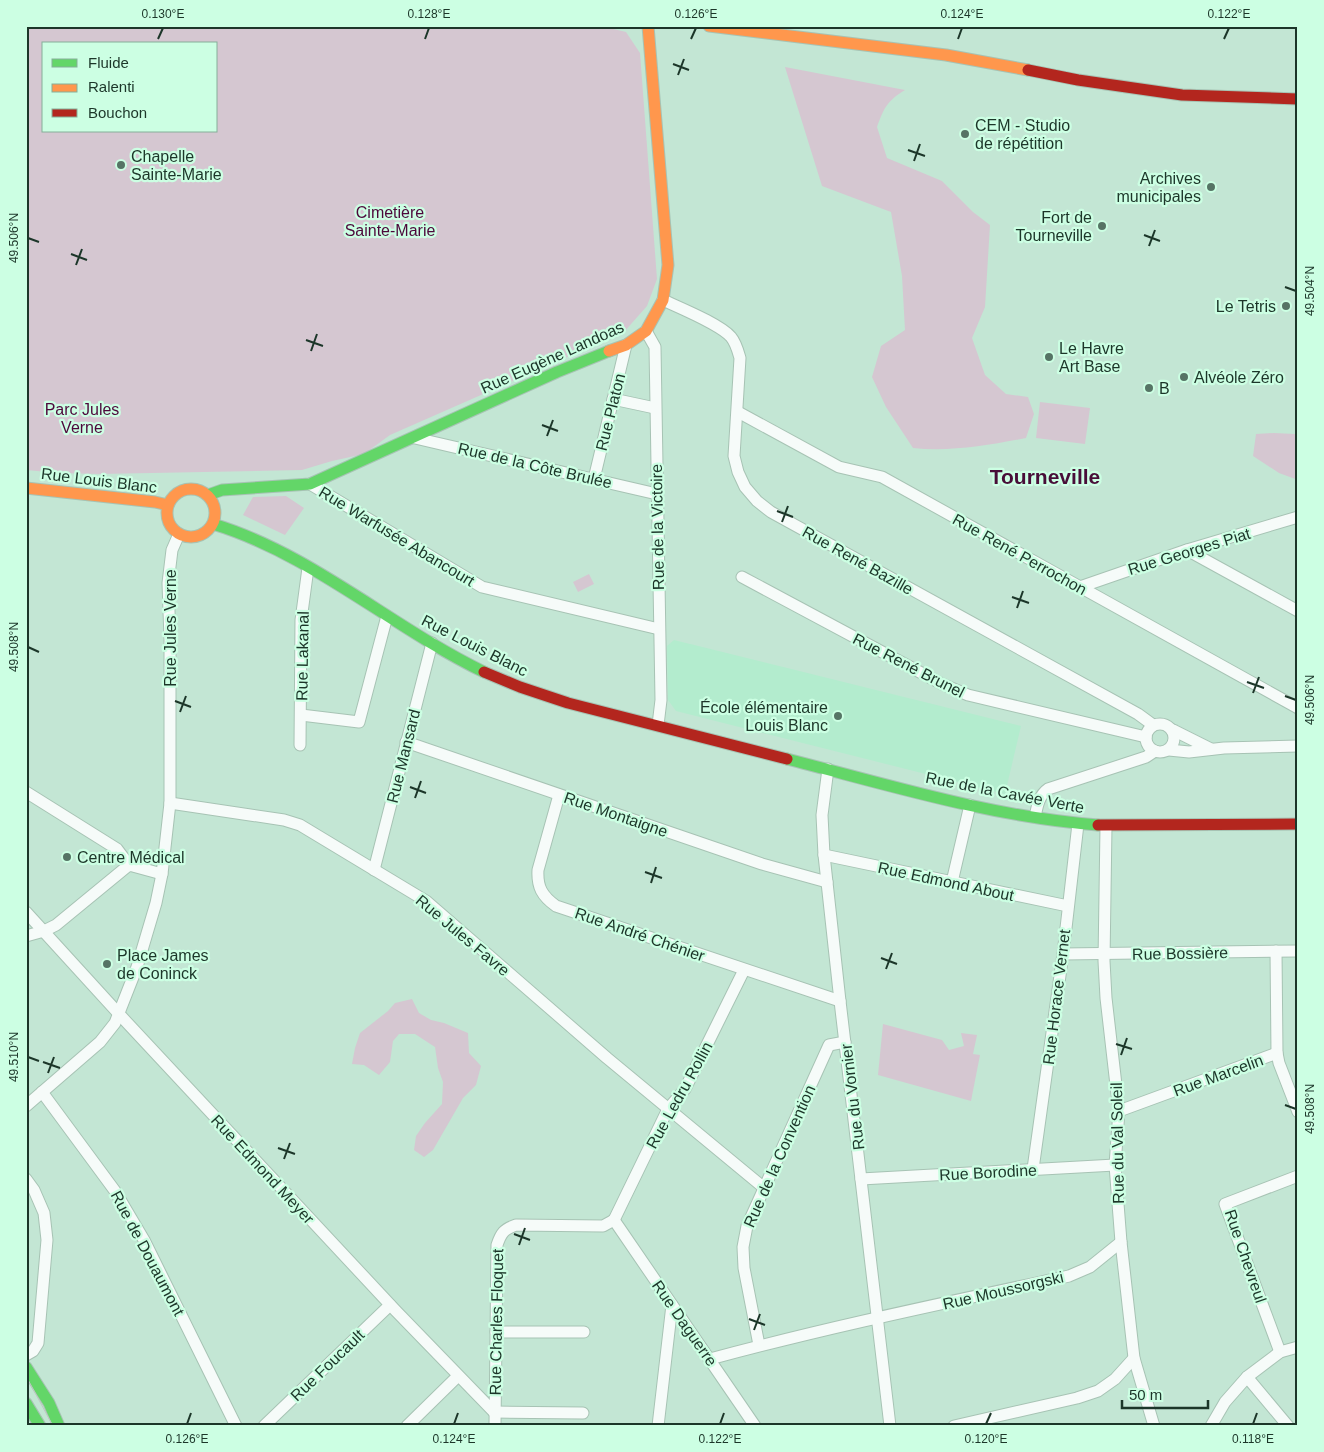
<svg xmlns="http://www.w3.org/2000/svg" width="1324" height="1452" viewBox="0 0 1324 1452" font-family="Helvetica,sans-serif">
  <rect width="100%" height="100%" fill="#c3e6d4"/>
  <polygon fill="#b3ecce" points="674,640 1021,726 1005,794 676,711 668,700 667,646"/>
  <g fill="#d5c7d1" fill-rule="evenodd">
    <path d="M26,26H601L626,32L640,53L657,279L647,306L624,332L390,435L364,454L332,461L302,470L100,474L59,473L26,470ZM44,44H216V131H44Z"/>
    <path d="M785,67L905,90C887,101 884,108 877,127L887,158L942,181L973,212L990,225L985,307L972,338L985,375L1006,394L1028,397L1034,414L1026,438C989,445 951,452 913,448L886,407L872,377L881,346L905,330L902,276L891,212L822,186Z"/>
    <polygon points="1040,402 1090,408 1085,444 1036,438"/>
    <polygon points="1274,433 1295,434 1298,436 1298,480 1279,473 1253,456 1256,434"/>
    <polygon points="286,496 304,508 285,535 243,515 253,497"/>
    <polygon points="589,574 594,584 578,592 573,582"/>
    <polygon points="412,999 419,1013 431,1020 444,1023 468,1033 469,1053 481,1066 476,1085 463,1098 433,1150 424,1157 414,1150 416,1136 425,1123 442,1104 443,1082 438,1068 435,1047 415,1034 399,1034 393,1041 390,1062 379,1075 364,1065 352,1064 355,1048 360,1033 388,1011 395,1003"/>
    <polygon points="883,1024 942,1040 949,1050 964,1046 961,1033 977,1035 973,1054 980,1055 971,1101 878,1075"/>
  </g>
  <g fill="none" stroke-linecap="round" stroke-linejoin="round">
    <g stroke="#a7c3b4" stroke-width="13">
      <g id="street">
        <path d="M663,300C680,308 720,324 731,337C736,343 738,351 740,358L734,456L738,472L745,487L757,501L771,512L1138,714L1153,725"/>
        <polyline points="646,331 655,347 661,700 658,725"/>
        <polyline points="613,399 655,408"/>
        <polyline points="738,412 839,467 882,477 1298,708"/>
        <polyline points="415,438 657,494"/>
        <polyline points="594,479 626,345"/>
        <polyline points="310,484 482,587 659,629"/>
        <polyline points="1187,550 1298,611"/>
        <polyline points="742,577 942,684 968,695 1146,737"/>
        <polyline points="1080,587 1187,550 1298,517"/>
        <polyline points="301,715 359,722 387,616"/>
        <circle cx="1160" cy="738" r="14"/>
        <polyline points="1173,730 1211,749"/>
        <polyline points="406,742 762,864 827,882"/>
        <polyline points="300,745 301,620 308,568"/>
        <polyline points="1169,750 1189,752 1224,748 1298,746"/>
        <polyline points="828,769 822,815 824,855 840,1001 890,1426"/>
        <polyline points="26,792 117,849 129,865"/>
        <path d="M559,795L538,870C537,887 542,896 556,906L840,1001"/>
        <polyline points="170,803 284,820 300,825 426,901 607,1058 763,1187"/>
        <path d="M1035,817C1037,807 1039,795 1048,789L1146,757L1155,751"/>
        <polyline points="1106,826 1104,961 1106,998 1119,1111 1115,1165 1121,1242 1134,1358 1154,1426"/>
        <polyline points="824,855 1068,906"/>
        <polyline points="374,870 432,643"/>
        <polyline points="952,882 970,805"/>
        <polyline points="26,912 119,1014 396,1311 494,1412"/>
        <polyline points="26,936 44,931 56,925 129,865 162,874"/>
        <polyline points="1276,951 1277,1053 1279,1063 1298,1112"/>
        <polyline points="1063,954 1298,951"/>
        <polyline points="42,1092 115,1191 144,1240 236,1426"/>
        <polyline points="26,1106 100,1042 115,1023 137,967 156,903 162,874 170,803 170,639 168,583 172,550 179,534"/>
        <polyline points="1119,1111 1277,1053"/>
        <polyline points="1033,1169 1063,954 1078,824"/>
        <polyline points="26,1179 34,1190 44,1213 47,1240 38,1343 33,1351 26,1355"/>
        <polyline points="861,1179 1115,1165"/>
        <polyline points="614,1220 668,1109 685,1089 744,970"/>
        <polyline points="614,1220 755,1426"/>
        <polyline points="496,1332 584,1332"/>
        <polyline points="759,1345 744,1268 743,1247 747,1226 829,1045 845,1042"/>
        <polyline points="1280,1352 1225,1204 1298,1176"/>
        <path d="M710,1359C828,1327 949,1302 1069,1276L1090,1267L1121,1242"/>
        <polyline points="1247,1377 1288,1426"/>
        <polyline points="494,1412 583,1413"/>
        <polyline points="264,1426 390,1305"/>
        <polyline points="407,1426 458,1376"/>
        <path d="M495,1426L497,1245C501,1233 504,1229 516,1225L603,1226L614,1220"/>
        <polyline points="658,1426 672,1305"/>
        <polyline points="954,1426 1077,1398 1098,1391 1115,1379 1134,1358"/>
        <polyline points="1211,1426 1225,1402 1247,1377 1280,1352 1298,1347"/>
      </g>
    </g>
    <g stroke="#a7c3b4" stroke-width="13">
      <g id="fast">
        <polyline points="208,495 222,490 310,484 557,372 609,351"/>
        <path d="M213,524C312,554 391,627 484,672"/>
        <path d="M787,759C889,785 992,817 1098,825"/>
        <polyline points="26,1367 49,1403 59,1426"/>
        <polyline points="26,1403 40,1426"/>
      </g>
    </g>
    <g stroke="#a7c3b4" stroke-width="13">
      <g id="slow">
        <polyline points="709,26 946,55 1028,70"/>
        <polyline points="609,351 626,345 646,331 663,300 668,265 648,26"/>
        <polyline points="26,488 155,502 168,505"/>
        <circle cx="191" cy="513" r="24"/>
      </g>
    </g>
    <g stroke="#a7c3b4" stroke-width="13">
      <g id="jam">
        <polyline points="1028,70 1078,80 1182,95 1298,99"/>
        <polyline points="484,672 520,687 568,703 787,759"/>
        <polyline points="1098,825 1298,824"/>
      </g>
    </g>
    <use href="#street" stroke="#f6fbf9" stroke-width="11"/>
    <use href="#fast" stroke="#63d668" stroke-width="11"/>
    <use href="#slow" stroke="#ff974d" stroke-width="11"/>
    <use href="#jam" stroke="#b3261e" stroke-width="11"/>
    <polyline stroke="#bfc8c3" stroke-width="1" points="26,1376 53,1426"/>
  </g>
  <path fill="none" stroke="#1c3629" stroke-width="2" d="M158,39L163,28M425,39L429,28M691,39L696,28M958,39L962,28M1224,39L1229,28M673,64L689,70M678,75L684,59M908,150L925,156M914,161L920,144M1144,235L1160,241M28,238L39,242M1149,246L1155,230M71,254L87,260M76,265L82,249M1285,287L1296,291M306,340L323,346M311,351L317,334M542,425L558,431M547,436L553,420M777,511L793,517M782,522L788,506M1012,597L1029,603M1017,608L1023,591M28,647L39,652M1247,682L1264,688M1253,693L1259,677M1285,696L1296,700M175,701L191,707M180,712L186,696M410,787L426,793M415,798L421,781M645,872L662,878M651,883L656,867M881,958L897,964M886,969L892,953M1116,1044L1132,1049M1121,1055L1127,1038M28,1057L39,1061M43,1062L60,1068M48,1073L54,1057M1285,1105L1296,1109M278,1148L295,1154M284,1159L290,1143M514,1234L530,1240M519,1245L525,1228M749,1319L765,1325M754,1330L760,1314M187,1424L191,1413M454,1424L458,1413M720,1424L724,1413M986,1424L991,1413M1253,1424L1257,1413"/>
  <g fill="#567465" stroke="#ccffe3" stroke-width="2">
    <circle cx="965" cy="134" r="5"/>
    <circle cx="121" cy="165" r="5"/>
    <circle cx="1211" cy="187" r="5"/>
    <circle cx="1102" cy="226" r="5"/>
    <circle cx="1286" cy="306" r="5"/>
    <circle cx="1049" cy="357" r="5"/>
    <circle cx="1184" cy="377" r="5"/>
    <circle cx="1149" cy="388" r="5"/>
    <circle cx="838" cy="716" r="5"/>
    <circle cx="67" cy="857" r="5"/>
    <circle cx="107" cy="964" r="5"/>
  </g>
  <g text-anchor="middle" stroke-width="4.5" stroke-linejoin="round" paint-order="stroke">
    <g font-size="16" fill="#1c3629" stroke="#ccffe3" text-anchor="start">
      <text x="975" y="131">CEM - Studio<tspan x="975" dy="18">de répétition</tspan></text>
      <text x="131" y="162">Chapelle<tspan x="131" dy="18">Sainte-Marie</tspan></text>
      <text x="1201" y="184" text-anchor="end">Archives<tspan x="1201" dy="18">municipales</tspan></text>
      <text x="1092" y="223" text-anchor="end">Fort de<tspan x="1092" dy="18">Tourneville</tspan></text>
      <text x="1276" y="312" text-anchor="end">Le Tetris</text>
      <text x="1059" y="354">Le Havre<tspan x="1059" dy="18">Art Base</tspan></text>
      <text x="1194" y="383">Alvéole Zéro</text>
      <text x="1159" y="394">B</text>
      <text x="828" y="713" text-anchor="end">École élémentaire<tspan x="828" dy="18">Louis Blanc</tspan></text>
      <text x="77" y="863">Centre Médical</text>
      <text x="117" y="961">Place James<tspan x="117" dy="18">de Coninck</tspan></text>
    </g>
    <g font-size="16" fill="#4d073b" stroke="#ccffe3">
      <text x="390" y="218">Cimetière<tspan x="390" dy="18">Sainte-Marie</tspan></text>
      <text x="82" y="415">Parc Jules<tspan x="82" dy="18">Verne</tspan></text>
    </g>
    <g font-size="16" fill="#1c3629" stroke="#ccffe3">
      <text transform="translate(552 357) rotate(-24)" y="6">Rue Eugène Landoas</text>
      <text transform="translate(610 412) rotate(-76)" y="6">Rue Platon</text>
      <text transform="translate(535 465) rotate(13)" y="6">Rue de la Côte Brulée</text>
      <text transform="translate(99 480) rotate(7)" y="6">Rue Louis Blanc</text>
      <text transform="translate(657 527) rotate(-91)" y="6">Rue de la Victoire</text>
      <text transform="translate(397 536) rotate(31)" y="6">Rue Warfusée Abancourt</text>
      <text transform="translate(1189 551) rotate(-17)" y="6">Rue Georges Piat</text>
      <text transform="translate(1020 554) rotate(29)" y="6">Rue René Perrochon</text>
      <text transform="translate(858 560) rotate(29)" y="6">Rue René Bazille</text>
      <text transform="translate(170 628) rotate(-90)" y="6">Rue Jules Verne</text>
      <text transform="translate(475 645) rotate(27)" y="6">Rue Louis Blanc</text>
      <text transform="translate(302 656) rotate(-89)" y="6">Rue Lakanal</text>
      <text transform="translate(909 665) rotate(27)" y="6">Rue René Brunel</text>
      <text transform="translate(403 756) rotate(-76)" y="6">Rue Mansard</text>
      <text transform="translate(1005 792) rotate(11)" y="6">Rue de la Cavée Verte</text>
      <text transform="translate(616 814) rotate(19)" y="6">Rue Montaigne</text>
      <text transform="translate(946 881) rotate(12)" y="6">Rue Edmond About</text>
      <text transform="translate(640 934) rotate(19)" y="6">Rue André Chénier</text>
      <text transform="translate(463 935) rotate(40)" y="6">Rue Jules Favre</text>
      <text transform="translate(1180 953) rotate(-1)" y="6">Rue Bossière</text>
      <text transform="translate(1056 997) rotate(-83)" y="6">Rue Horace Vernet</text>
      <text transform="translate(1218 1075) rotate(-20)" y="6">Rue Marcelin</text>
      <text transform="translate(679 1095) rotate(-61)" y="6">Rue Ledru Rollin</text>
      <text transform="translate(852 1097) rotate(-97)" y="6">Rue du Vornier</text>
      <text transform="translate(1117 1143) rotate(-91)" y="6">Rue du Val Soleil</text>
      <text transform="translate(779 1156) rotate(-66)" y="6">Rue de la Convention</text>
      <text transform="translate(263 1169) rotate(47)" y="6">Rue Edmond Meyer</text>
      <text transform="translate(988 1172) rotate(-3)" y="6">Rue Borodine</text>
      <text transform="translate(148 1253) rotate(62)" y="6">Rue de Douaumont</text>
      <text transform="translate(1246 1256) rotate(71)" y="6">Rue Chevreul</text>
      <text transform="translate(1003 1290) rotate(-13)" y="6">Rue Moussorgski</text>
      <text transform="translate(496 1322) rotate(-89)" y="6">Rue Charles Floquet</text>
      <text transform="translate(685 1323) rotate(55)" y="6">Rue Daguerre</text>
      <text transform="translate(327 1365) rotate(-44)" y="6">Rue Foucault</text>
    </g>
    <g font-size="21" font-weight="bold" fill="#480e38" stroke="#ccffe3">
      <text x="1045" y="484">Tourneville</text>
    </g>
  </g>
  <rect width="1324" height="1452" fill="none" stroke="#ccffe3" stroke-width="55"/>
  <rect x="42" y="42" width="175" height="90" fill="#ccffe3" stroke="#86af99"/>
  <rect x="52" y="59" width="25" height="8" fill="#63d668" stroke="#86af99"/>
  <text x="88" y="68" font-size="15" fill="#1c3629">Fluide</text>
  <rect x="52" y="84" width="25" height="8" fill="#ff974d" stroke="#86af99"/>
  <text x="88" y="92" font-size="15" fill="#1c3629">Ralenti</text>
  <rect x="52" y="109" width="25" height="8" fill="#b3261e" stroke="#86af99"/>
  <text x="88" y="118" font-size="15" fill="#1c3629">Bouchon</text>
  <path d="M1122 1400v8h86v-8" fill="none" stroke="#1c3629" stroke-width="2.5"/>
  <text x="1129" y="1400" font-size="15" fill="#1c3629" stroke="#ccffe3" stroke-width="4" paint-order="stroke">50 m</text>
  <rect x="28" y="28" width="1268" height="1396" fill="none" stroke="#1c3629" stroke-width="2"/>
  <g font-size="12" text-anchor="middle" fill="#1c3629">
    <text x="163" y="18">0.130°E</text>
    <text x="429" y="18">0.128°E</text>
    <text x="696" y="18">0.126°E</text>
    <text x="962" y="18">0.124°E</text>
    <text x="1229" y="18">0.122°E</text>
    <text transform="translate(14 238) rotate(-90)" y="4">49.506°N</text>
    <text transform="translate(1310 291) rotate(-90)" y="4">49.504°N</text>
    <text transform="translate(14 647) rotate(-90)" y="4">49.508°N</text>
    <text transform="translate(1310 700) rotate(-90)" y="4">49.506°N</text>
    <text transform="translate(14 1057) rotate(-90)" y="4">49.510°N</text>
    <text transform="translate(1310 1109) rotate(-90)" y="4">49.508°N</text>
    <text x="187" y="1443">0.126°E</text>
    <text x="454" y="1443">0.124°E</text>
    <text x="720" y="1443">0.122°E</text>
    <text x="986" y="1443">0.120°E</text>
    <text x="1253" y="1443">0.118°E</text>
  </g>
</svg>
